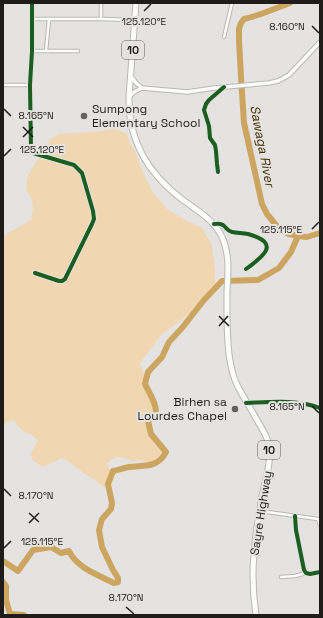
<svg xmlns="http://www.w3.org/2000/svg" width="323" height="618" viewBox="0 0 323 618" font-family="'Space Grotesk',sans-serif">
  <rect width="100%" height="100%" fill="#e4e3e1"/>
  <path fill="#f0d7b1" d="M114,129L119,130L127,134L130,144L135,151L143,173L153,193L167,209L185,220L202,228L212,245L215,270V289L204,300L179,322L162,334L140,363L151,395L153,407L151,418L152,431L159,441L162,452L156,461L150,464L145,461L139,460L133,461L125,458L116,457L111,460L107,464L114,478C112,485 111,487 103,487L95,480L85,474L72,464L62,458L43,467L32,460L31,453L38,440L32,435L24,432L18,426L15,421H10L3,425V236L31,220L33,210L32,200L26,189L28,176L36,162L46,150L50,139L59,134L93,132Z"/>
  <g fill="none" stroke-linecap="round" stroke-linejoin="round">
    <g stroke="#cca560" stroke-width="6">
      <polyline points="290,3 261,14 248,18 244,19 241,23 239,29 239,40 241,77 244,123 262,204 267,214 280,230 289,234 298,236 307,237 320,233"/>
      <path d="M3,561L18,571L33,550L51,547L61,553L69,551C77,568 98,575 114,583L118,582V578L113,570L102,547L99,530L102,519L111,509L112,503L108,484L113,471C119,470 124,468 129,467C145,465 158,468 166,452L151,434L148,421C150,419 153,416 155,414C159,407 148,391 145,384L148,372L162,357L169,342L182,328L204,300L222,281L258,280L279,268L291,252L298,236"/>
      <polyline points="3,582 6,586 6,600 10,614 24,615"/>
    </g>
    <g stroke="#b8b8b6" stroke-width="4.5">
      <g id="street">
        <polyline points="32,3 32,51 30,85 31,150 33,153 74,165 82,173 93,211 94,219 92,224 65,279 62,281 59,281 35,273"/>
        <polyline points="101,3 101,19"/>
        <polyline points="32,19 101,19 135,20"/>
        <polyline points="224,37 232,3"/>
        <polyline points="32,51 78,51"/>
        <polyline points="46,51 49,19"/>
        <polyline points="3,85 30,85"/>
        <polyline points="218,172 217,164 216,151 215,145 210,138 209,126 204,110 206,104 209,100 224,87"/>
        <path d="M214,224C227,224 222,229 230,232C235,234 241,233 246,234C280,242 265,255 246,269"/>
        <path d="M247,403C271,402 297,399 320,408"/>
        <polyline points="260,511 318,519 320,525"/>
        <polyline points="295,516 296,530 304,570 306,573 310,574 320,572"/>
        <polyline points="281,577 295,576 306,573"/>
      </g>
    </g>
    <g stroke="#b8b8b6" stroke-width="5.5">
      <g id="secondary">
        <polyline points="131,76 136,83 142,88"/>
        <polyline points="129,97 134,92 142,88 187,92 214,88 269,83 278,81 289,75 320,42"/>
      </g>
    </g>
    <g stroke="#b8b8b6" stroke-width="7">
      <path id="highway" d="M136,3L129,97C128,141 148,174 183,200C198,211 214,220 222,237C230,254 228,274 227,291C227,301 227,312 227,322C228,345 228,366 238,387L265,434C275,454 266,476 262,496C259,515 255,535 254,554C252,575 253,595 256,615"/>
    </g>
    <use href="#street" stroke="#fbfbfa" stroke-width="2.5"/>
    <use href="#secondary" stroke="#fbfbfa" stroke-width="3.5"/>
    <use href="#highway" stroke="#fbfbfa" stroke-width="5"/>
    <g stroke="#e5e3e0" stroke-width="6">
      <g id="cycleway">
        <polyline points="32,3 32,51 30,85 31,150 33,153 74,165 82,173 93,211 94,219 92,224 65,279 62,281 59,281 35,273"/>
        <polyline points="218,172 217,164 216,151 215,145 210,138 209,126 204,110 206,104 209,100 224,87"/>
        <path d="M214,224C217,224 220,223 223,225C227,228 227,231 232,232C237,233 243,233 248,234C281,243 264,256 246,269"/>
        <path d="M246,403C270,402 297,399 320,408"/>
        <polyline points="295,516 296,530 304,570 306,573 310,574 320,572"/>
      </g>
    </g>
    <use href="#cycleway" stroke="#1b5e20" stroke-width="4"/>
  </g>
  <path fill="none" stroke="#1e1d1c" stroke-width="1.5" d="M144,11L151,4M312,26L319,33M4,109L11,116M23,127L33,137M23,137L33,127M4,156L11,149M312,229L319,222M219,316L229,326M219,326L228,316M312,406L319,413M4,489L11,496M29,513L39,522M29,523L39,513M4,548L11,541M126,607L134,614"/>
  <g fill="#636261" stroke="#e5e3e0" stroke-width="1.5">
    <circle cx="84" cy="116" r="4"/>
    <circle cx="235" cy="409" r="4"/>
  </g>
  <g text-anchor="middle" stroke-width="4" stroke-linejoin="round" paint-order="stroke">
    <g fill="#e5e3e0" stroke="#5a5857" stroke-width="1">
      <rect x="122" y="41" width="22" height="18" rx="3"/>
      <rect x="258" y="441" width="22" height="18" rx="3"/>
    </g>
    <g font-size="11" font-weight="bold" fill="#1e1d1c">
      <text x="133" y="54">10</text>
      <text x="269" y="454">10</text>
    </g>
    <g font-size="12" fill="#1e1d1c" stroke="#e5e3e0" text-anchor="start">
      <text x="92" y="113">Sumpong<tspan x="92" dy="14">Elementary School</tspan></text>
      <text x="227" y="406" text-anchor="end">Birhen sa<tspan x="227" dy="14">Lourdes Chapel</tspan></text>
    </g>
    <g font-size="12" fill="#1e1d1c" stroke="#e5e3e0">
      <text transform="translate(261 513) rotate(-81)" y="4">Sayre Highway</text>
    </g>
    <g font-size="13" font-style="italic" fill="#462f06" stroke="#e5e3e0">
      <text transform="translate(263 146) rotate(79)" y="5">Sawaga River</text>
    </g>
  </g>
  <g font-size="10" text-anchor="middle" fill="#1e1d1c" stroke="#e5e3e0" stroke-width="4" stroke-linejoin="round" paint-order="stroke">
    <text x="144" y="25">125.120°E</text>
    <text x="287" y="30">8.160°N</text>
    <text x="36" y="119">8.165°N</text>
    <text x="42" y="153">125.120°E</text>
    <text x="281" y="233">125.115°E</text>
    <text x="287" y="410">8.165°N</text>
    <text x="36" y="499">8.170°N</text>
    <text x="42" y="545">125.115°E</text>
    <text x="126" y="601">8.170°N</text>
  </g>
  <rect width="323" height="618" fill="none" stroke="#1e1d1c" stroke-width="8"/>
</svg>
